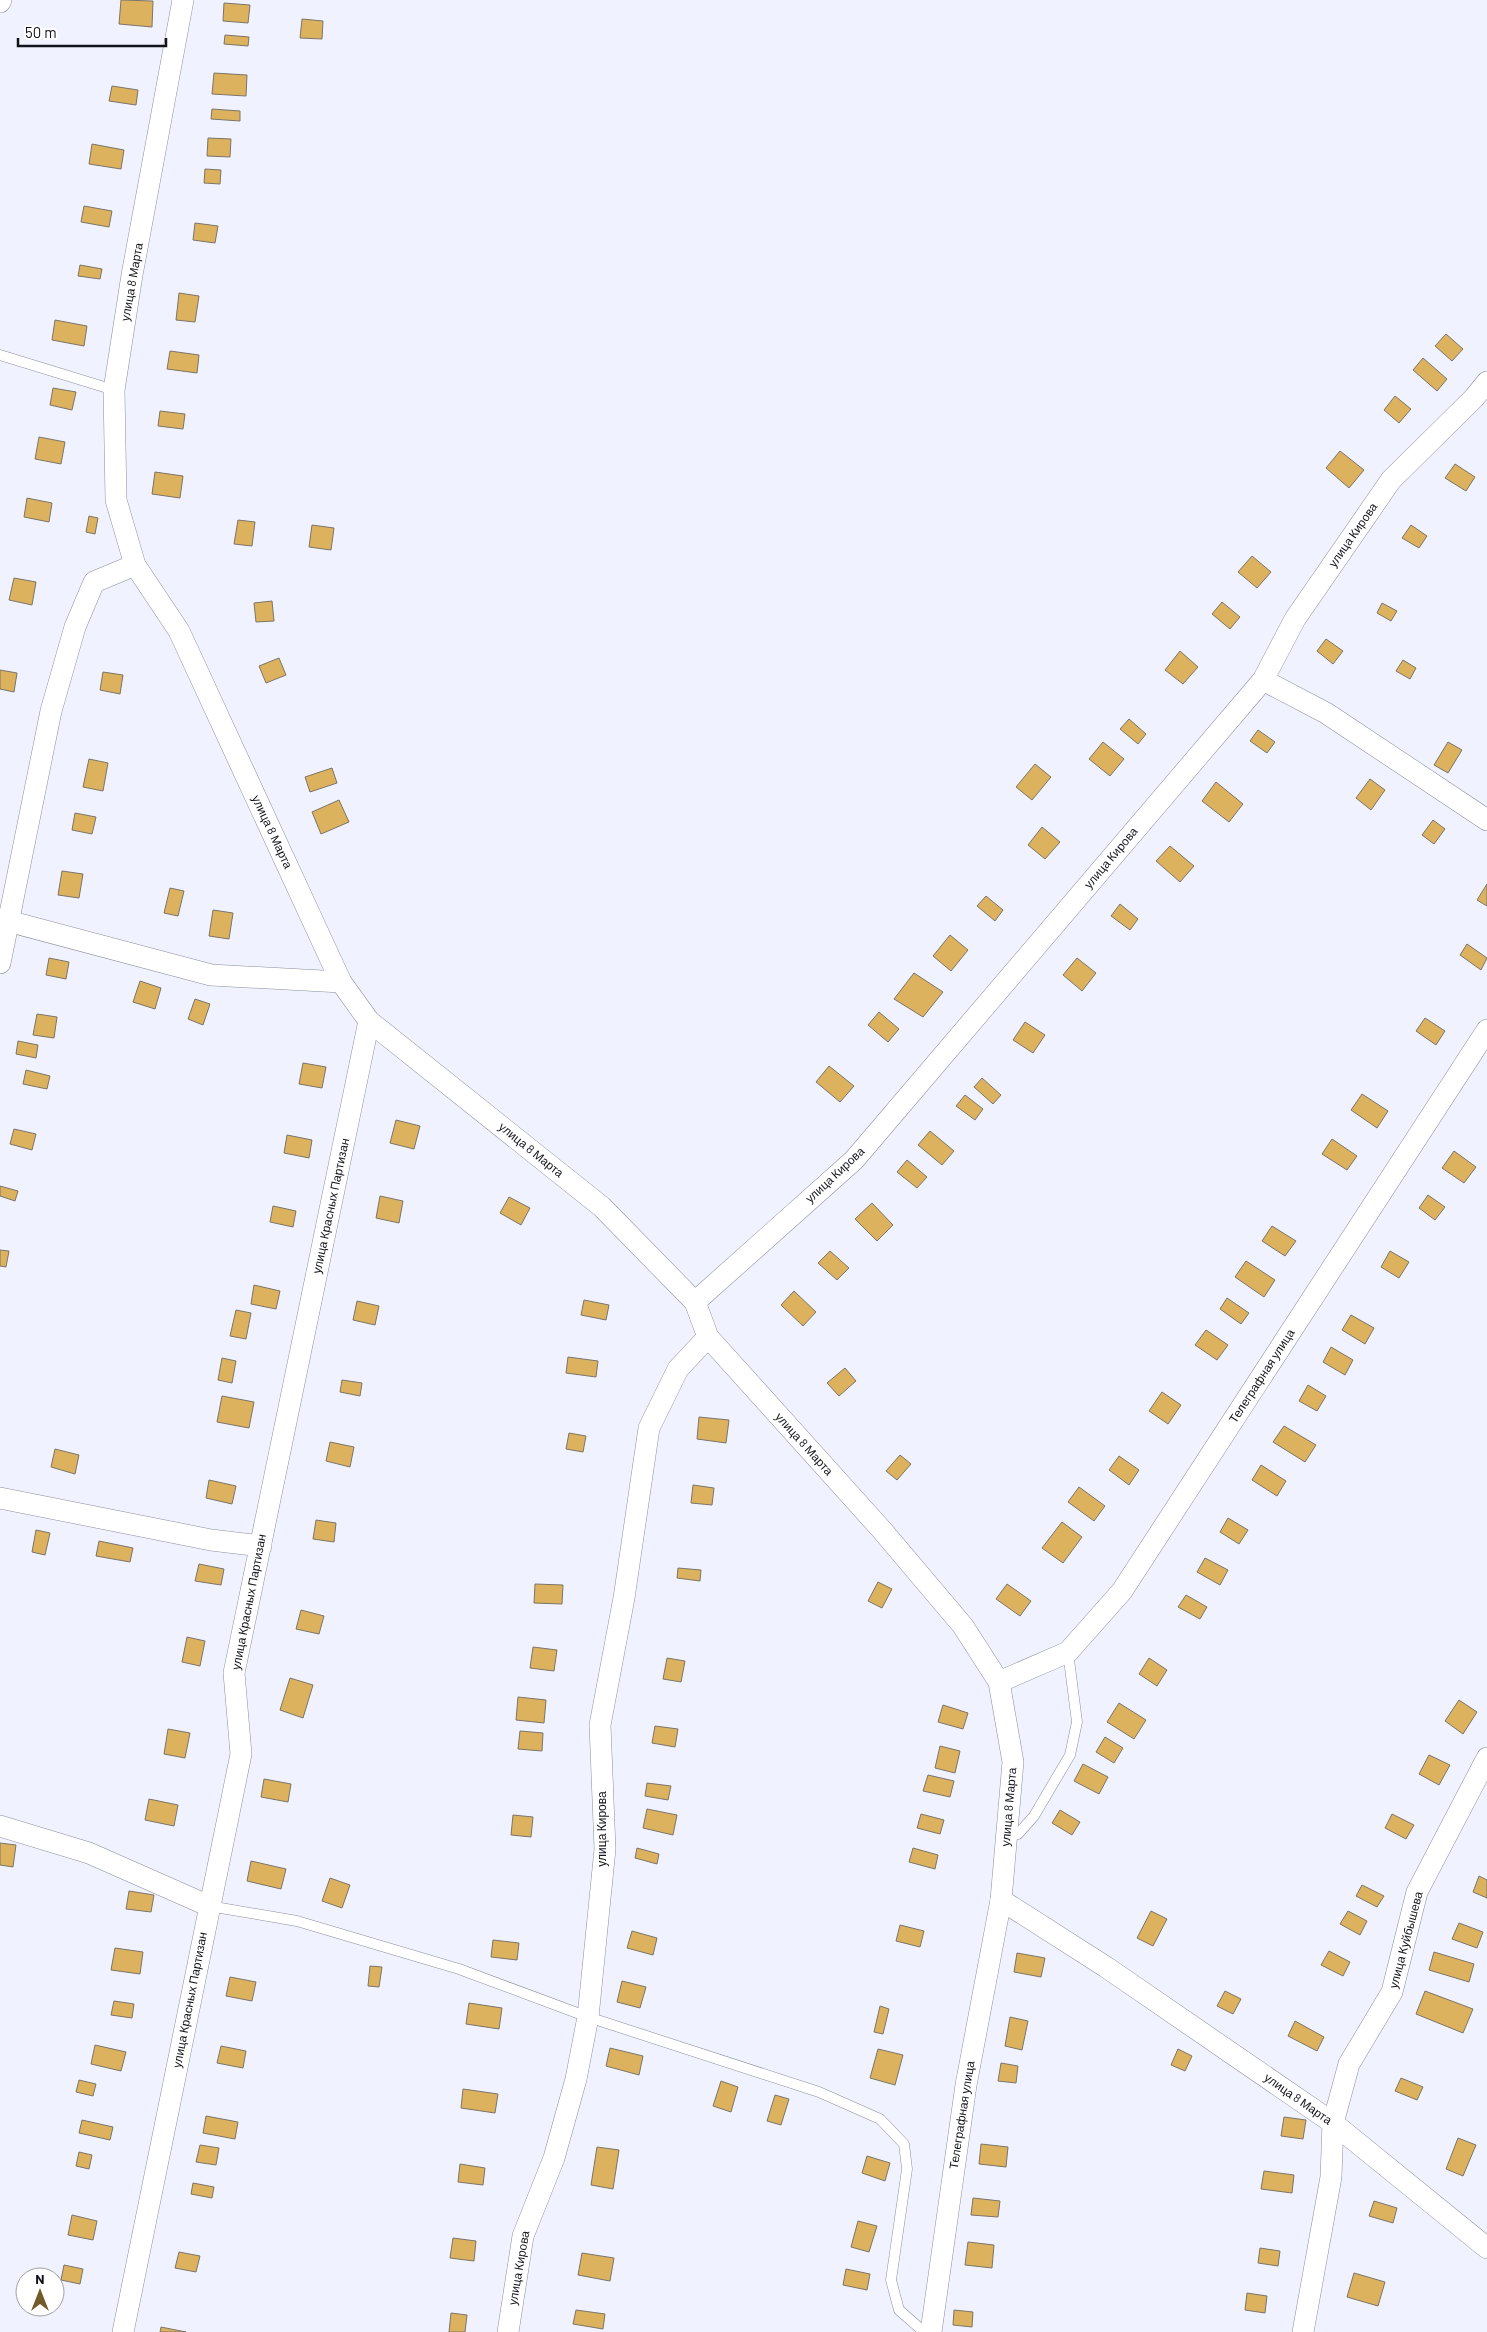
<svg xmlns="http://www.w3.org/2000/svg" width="1487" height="2332" viewBox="0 0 1487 2332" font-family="Barlow,sans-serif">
  <rect width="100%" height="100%" fill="#f0f3ff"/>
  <g fill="#dcb25e" stroke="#7b7469">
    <polygon points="121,0 153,1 152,27 119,24"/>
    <polygon points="224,3 250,5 248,23 223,21"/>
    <polygon points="302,19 323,21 322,39 300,38"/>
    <polygon points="225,35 249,37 248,46 224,44"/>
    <polygon points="214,73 247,75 246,96 212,94"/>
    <polygon points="112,86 138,90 136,105 109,101"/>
    <polygon points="212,109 240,111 240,121 211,119"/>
    <polygon points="208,138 231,139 230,157 207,156"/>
    <polygon points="92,144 124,150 121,169 89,164"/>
    <polygon points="205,169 221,170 220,184 204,183"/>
    <polygon points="84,206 112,211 109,227 81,222"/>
    <polygon points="195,223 218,226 215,243 193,240"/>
    <polygon points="80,265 102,269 100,279 78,276"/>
    <polygon points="179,293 199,296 195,322 176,320"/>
    <polygon points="55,320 87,326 84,346 52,340"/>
    <polygon points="1446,334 1463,349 1452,361 1435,346"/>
    <polygon points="170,351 199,355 197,373 167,369"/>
    <polygon points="1423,358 1447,379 1437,391 1413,370"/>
    <polygon points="53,388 76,392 72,410 50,405"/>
    <polygon points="1395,396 1411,409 1399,423 1384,410"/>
    <polygon points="160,411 185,414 183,429 158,426"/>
    <polygon points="39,437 65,442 61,464 35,459"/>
    <polygon points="1340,451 1364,470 1349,488 1326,468"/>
    <polygon points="1455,464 1475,477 1466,491 1445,478"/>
    <polygon points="155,472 183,476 180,498 152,494"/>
    <polygon points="27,498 52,503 49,522 24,517"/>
    <polygon points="89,516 98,518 95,534 86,532"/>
    <polygon points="238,520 255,522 252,546 234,544"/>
    <polygon points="312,525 334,528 331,550 309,547"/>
    <polygon points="1411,525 1427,536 1419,548 1402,538"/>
    <polygon points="1252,556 1271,572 1257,588 1238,572"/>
    <polygon points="14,578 36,582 32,605 9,600"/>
    <polygon points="272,601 274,621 256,622 254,603"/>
    <polygon points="1222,602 1240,617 1230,629 1212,614"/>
    <polygon points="1382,603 1397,611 1391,621 1377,613"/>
    <polygon points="1326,639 1343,651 1333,664 1317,651"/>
    <polygon points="1180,651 1198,667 1183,684 1165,670"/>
    <polygon points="279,658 286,675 266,683 259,666"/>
    <polygon points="1403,660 1416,668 1410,679 1396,671"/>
    <polygon points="0,670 17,673 14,692 0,689"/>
    <polygon points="103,672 123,675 120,694 100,690"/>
    <polygon points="1129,719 1146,734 1138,744 1120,729"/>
    <polygon points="1258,730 1275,742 1267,753 1250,741"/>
    <polygon points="1103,742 1124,759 1110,776 1089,759"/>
    <polygon points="1448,742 1462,750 1448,773 1434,765"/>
    <polygon points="89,759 108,763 103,791 83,787"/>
    <polygon points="1035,764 1051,777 1032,800 1016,787"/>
    <polygon points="332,768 337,783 310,792 305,777"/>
    <polygon points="1370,779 1385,790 1371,810 1356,798"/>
    <polygon points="1216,782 1243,804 1229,822 1202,801"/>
    <polygon points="339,800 349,822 321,834 312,812"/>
    <polygon points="75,813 96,817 92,834 72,830"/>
    <polygon points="1433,820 1445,829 1434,844 1422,835"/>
    <polygon points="1042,827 1060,842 1045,859 1028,845"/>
    <polygon points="1170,846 1194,866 1180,882 1156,861"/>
    <polygon points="62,871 83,874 79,898 58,895"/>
    <polygon points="1487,884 1487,906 1477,900"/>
    <polygon points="170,888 184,891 178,916 164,913"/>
    <polygon points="986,896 1003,910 995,921 977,906"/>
    <polygon points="1120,904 1138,919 1130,930 1111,916"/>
    <polygon points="213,910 233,913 229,939 209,936"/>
    <polygon points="950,935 968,950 951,971 933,956"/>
    <polygon points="1467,944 1487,958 1481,970 1460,955"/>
    <polygon points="49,958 69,962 66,979 46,975"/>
    <polygon points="1077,958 1096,973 1082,991 1063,975"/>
    <polygon points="914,973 943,992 923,1017 894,999"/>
    <polygon points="140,981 161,988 155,1009 133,1002"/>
    <polygon points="195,999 210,1004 203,1025 188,1019"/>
    <polygon points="879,1012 899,1029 888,1042 868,1025"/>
    <polygon points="37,1014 57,1017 54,1038 33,1035"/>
    <polygon points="1425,1018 1445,1031 1436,1045 1416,1031"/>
    <polygon points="1025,1022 1045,1035 1033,1053 1013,1040"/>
    <polygon points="18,1041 38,1045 36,1058 16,1054"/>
    <polygon points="303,1063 326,1067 322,1088 299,1084"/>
    <polygon points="829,1066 854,1086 840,1102 816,1082"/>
    <polygon points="26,1070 50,1076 47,1089 23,1084"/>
    <polygon points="982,1078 1001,1095 993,1104 974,1087"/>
    <polygon points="1362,1094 1388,1111 1377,1128 1351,1110"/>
    <polygon points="965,1095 983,1109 975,1120 956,1106"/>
    <polygon points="396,1120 420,1126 414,1149 390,1143"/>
    <polygon points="14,1129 36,1134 32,1150 10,1144"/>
    <polygon points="930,1131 954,1151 942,1165 918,1145"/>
    <polygon points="287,1135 312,1140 309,1158 284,1153"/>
    <polygon points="1332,1139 1357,1156 1347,1170 1322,1154"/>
    <polygon points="1454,1151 1476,1167 1464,1183 1442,1168"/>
    <polygon points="907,1160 927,1177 917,1188 897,1172"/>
    <polygon points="0,1186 18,1191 15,1201 0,1196"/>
    <polygon points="1428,1195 1445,1207 1435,1220 1419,1208"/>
    <polygon points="380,1196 403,1201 399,1223 376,1218"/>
    <polygon points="509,1197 530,1208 521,1225 500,1213"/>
    <polygon points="872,1203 893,1225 877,1241 855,1219"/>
    <polygon points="273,1206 296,1211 293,1227 270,1222"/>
    <polygon points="1272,1226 1296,1241 1285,1256 1262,1241"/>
    <polygon points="0,1250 9,1251 6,1267 0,1266"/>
    <polygon points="830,1251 849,1268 837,1280 818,1263"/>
    <polygon points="1390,1251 1409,1262 1399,1278 1381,1267"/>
    <polygon points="1246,1261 1275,1280 1264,1297 1235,1277"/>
    <polygon points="254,1285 280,1291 276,1309 251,1304"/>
    <polygon points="794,1291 816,1312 803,1326 781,1305"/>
    <polygon points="1227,1298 1249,1313 1241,1324 1220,1309"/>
    <polygon points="584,1300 609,1305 606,1320 581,1315"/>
    <polygon points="357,1301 379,1306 375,1325 353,1320"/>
    <polygon points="236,1310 251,1313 246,1339 230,1336"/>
    <polygon points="1351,1315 1374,1328 1365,1344 1342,1330"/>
    <polygon points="1206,1330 1228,1345 1217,1360 1195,1345"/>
    <polygon points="1331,1347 1353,1360 1345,1375 1323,1362"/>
    <polygon points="568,1357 598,1361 596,1377 566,1373"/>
    <polygon points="222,1358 236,1361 232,1383 218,1380"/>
    <polygon points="845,1368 856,1381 839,1396 827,1383"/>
    <polygon points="342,1380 362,1383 360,1396 340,1392"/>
    <polygon points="1308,1385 1326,1396 1317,1411 1299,1401"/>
    <polygon points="1162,1392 1181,1405 1168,1424 1149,1411"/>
    <polygon points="222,1396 254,1402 249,1428 217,1422"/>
    <polygon points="699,1417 729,1420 726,1443 697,1439"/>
    <polygon points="1284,1426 1316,1445 1305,1462 1273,1442"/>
    <polygon points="569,1433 586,1436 583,1452 566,1449"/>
    <polygon points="330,1442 354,1447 350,1467 326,1461"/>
    <polygon points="55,1449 79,1455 75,1474 51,1467"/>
    <polygon points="900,1455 911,1464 897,1480 886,1471"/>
    <polygon points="1119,1456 1139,1470 1129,1485 1109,1470"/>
    <polygon points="1261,1465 1286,1481 1277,1496 1252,1480"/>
    <polygon points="209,1480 236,1486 232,1504 206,1498"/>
    <polygon points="693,1485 714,1488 712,1505 691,1503"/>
    <polygon points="1079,1487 1105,1506 1094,1521 1068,1502"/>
    <polygon points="1228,1518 1248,1530 1239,1544 1220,1532"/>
    <polygon points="316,1520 336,1523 334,1542 313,1539"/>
    <polygon points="1062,1522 1082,1537 1063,1563 1042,1548"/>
    <polygon points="36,1530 50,1533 45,1555 32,1552"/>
    <polygon points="99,1541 133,1548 130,1562 96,1556"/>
    <polygon points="1205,1558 1228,1570 1220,1585 1197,1572"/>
    <polygon points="199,1564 224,1569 221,1585 195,1581"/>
    <polygon points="678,1568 701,1570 700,1581 677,1578"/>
    <polygon points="878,1582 892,1589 882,1608 868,1601"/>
    <polygon points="535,1584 563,1585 562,1604 534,1603"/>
    <polygon points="1007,1584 1031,1601 1020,1616 996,1599"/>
    <polygon points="1186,1595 1207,1607 1200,1619 1178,1607"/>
    <polygon points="301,1610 324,1616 319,1634 296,1629"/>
    <polygon points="187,1637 205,1641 200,1666 182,1662"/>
    <polygon points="533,1647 557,1650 554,1671 530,1668"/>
    <polygon points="667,1658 685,1661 681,1682 663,1679"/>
    <polygon points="1149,1658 1167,1670 1157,1686 1139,1674"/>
    <polygon points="290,1678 313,1685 303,1718 280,1710"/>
    <polygon points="518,1697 546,1700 544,1723 516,1720"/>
    <polygon points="1459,1700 1477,1712 1463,1734 1445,1721"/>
    <polygon points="1119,1703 1146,1720 1134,1739 1107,1722"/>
    <polygon points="943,1705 968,1713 963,1729 938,1722"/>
    <polygon points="655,1726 678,1729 675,1747 652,1743"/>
    <polygon points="168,1729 190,1733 185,1758 164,1754"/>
    <polygon points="520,1731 543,1733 542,1751 518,1749"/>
    <polygon points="1105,1737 1123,1748 1114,1763 1096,1752"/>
    <polygon points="940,1746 960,1751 955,1773 935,1768"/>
    <polygon points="1429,1755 1450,1765 1439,1785 1419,1774"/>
    <polygon points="1083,1764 1108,1777 1099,1794 1074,1781"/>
    <polygon points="928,1775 954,1781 950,1797 923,1791"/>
    <polygon points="264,1779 291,1784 288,1802 261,1797"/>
    <polygon points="647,1783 671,1786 668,1800 645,1796"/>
    <polygon points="149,1799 178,1805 174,1826 145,1820"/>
    <polygon points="647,1809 677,1815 673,1835 643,1828"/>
    <polygon points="1060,1810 1080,1822 1072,1835 1052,1823"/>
    <polygon points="921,1814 944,1820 940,1834 917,1828"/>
    <polygon points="1392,1814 1414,1825 1406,1839 1385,1828"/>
    <polygon points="513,1815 533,1817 531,1837 511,1835"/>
    <polygon points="0,1843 16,1845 13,1867 0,1865"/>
    <polygon points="637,1848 659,1854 657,1864 635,1858"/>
    <polygon points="913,1848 938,1855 935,1869 909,1862"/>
    <polygon points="251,1861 286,1869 281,1889 247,1881"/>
    <polygon points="1479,1876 1487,1880 1487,1898 1473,1892"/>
    <polygon points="330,1878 350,1885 342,1908 322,1901"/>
    <polygon points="1362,1885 1384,1896 1377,1907 1356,1896"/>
    <polygon points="129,1891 154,1895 151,1912 126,1909"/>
    <polygon points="1151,1911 1167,1919 1153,1946 1137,1938"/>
    <polygon points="1348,1911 1367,1921 1360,1935 1340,1924"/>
    <polygon points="1459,1923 1483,1932 1477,1948 1452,1939"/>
    <polygon points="900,1925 924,1931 920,1947 896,1941"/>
    <polygon points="632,1931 657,1938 653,1955 627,1948"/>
    <polygon points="493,1940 519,1943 517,1960 491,1957"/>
    <polygon points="115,1948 143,1952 140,1974 111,1970"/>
    <polygon points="1329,1951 1350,1962 1343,1976 1321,1965"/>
    <polygon points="1434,1952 1474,1964 1469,1982 1429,1970"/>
    <polygon points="1017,1953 1045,1958 1041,1977 1014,1972"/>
    <polygon points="370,1966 382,1967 379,1987 368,1986"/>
    <polygon points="230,1977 256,1982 252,2001 226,1996"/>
    <polygon points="622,1981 646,1987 640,2008 617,2002"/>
    <polygon points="1225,1991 1241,1999 1233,2014 1217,2006"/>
    <polygon points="1425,1991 1473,2009 1463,2033 1416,2014"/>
    <polygon points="114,2001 134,2004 132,2018 111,2015"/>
    <polygon points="469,2003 502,2008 499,2029 466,2024"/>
    <polygon points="880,2006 889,2009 883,2034 874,2032"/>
    <polygon points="1010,2017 1028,2021 1022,2050 1005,2046"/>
    <polygon points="1295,2021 1324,2037 1317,2051 1288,2036"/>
    <polygon points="95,2045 126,2052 121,2071 91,2064"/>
    <polygon points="221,2046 246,2051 243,2068 217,2063"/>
    <polygon points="610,2048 643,2056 639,2075 606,2066"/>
    <polygon points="878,2049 903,2055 895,2085 870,2078"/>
    <polygon points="1178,2049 1192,2056 1185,2071 1171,2065"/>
    <polygon points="1001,2063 1018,2066 1016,2083 998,2081"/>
    <polygon points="1401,2078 1423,2087 1417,2100 1395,2091"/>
    <polygon points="79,2080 96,2084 93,2096 76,2092"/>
    <polygon points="721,2081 738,2087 731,2112 713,2106"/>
    <polygon points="463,2089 498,2094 495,2113 461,2108"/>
    <polygon points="775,2095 789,2099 781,2125 767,2121"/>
    <polygon points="206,2116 238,2122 235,2139 203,2133"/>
    <polygon points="1284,2117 1306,2120 1303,2139 1281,2136"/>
    <polygon points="82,2120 113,2127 110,2140 79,2133"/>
    <polygon points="1458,2138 1476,2145 1463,2176 1446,2169"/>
    <polygon points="981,2144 1008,2147 1006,2167 979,2164"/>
    <polygon points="200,2145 219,2148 216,2165 196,2162"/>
    <polygon points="597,2147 619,2150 613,2189 591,2185"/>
    <polygon points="79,2152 92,2155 89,2169 76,2166"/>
    <polygon points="867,2156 890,2163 885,2181 862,2173"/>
    <polygon points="460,2164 485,2168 483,2185 458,2182"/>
    <polygon points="1264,2171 1294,2175 1292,2193 1261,2189"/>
    <polygon points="193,2183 214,2187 212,2198 191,2194"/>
    <polygon points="973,2198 1000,2201 998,2217 971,2215"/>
    <polygon points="1374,2201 1397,2208 1393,2223 1369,2216"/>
    <polygon points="72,2215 97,2221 93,2240 68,2235"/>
    <polygon points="858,2221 877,2226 869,2252 851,2247"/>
    <polygon points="453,2238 476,2241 474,2261 450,2258"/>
    <polygon points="968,2242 994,2245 992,2268 965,2265"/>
    <polygon points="1260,2248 1280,2251 1278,2266 1258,2263"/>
    <polygon points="179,2252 200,2256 196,2272 175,2268"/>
    <polygon points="582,2253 614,2258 610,2281 578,2275"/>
    <polygon points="64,2265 83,2269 80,2284 61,2280"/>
    <polygon points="846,2269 870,2274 867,2290 843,2285"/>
    <polygon points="1354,2273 1385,2282 1378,2306 1347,2297"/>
    <polygon points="1247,2293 1267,2296 1265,2313 1245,2310"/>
    <polygon points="576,2310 605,2314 603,2329 573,2324"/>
    <polygon points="954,2310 973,2312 972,2327 953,2325"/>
    <polygon points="451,2313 467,2315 465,2332 449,2332"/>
    <polygon points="161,2327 186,2332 160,2332"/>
  </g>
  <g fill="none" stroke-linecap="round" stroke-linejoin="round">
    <g stroke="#8b8f9b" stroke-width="11">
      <g id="service">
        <polyline points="0,355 114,390"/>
        <polyline points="1007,1836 1018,1834 1034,1816 1070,1755 1077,1722 1068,1652"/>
        <polyline points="209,1906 297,1921 459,1969 588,2017 819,2092 880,2119 904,2144 907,2169 891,2280 899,2310 924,2332"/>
      </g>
    </g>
    <g stroke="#8b8f9b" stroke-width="22">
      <g id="minor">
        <polyline points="183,0 132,275 114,390 116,500 135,565 179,631 341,982 369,1021 602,1207 695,1302 708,1337 881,1529 963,1626 999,1682 1013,1762 1001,1900 1106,1967 1333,2123 1487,2248"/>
        <polyline points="0,2 1,0"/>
        <polyline points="1263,680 1326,713 1487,820"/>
        <polyline points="0,919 211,975 341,982"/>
        <polyline points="0,963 51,711 75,627 94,582 135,565"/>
        <polyline points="695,1302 854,1160 1263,680 1295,619 1391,480 1474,398 1487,382"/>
        <polyline points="0,1498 211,1540 261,1546"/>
        <polyline points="999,1682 1068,1652 1122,1591 1487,1030"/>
        <polyline points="0,1826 89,1853 209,1906"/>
        <polyline points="123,2332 241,1754 234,1673 369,1021"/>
        <polyline points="508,2332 523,2236 554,2158 576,2079 588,2017 605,1849 600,1725 624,1598 649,1428 678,1369 708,1337"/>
        <polyline points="931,2332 966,2085 1001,1900"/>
        <polyline points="1303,2332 1331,2177 1333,2123 1349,2064 1392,1992 1417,1892 1487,1758"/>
      </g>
    </g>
    <use href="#service" stroke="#fff" stroke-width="10"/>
    <use href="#minor" stroke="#fff" stroke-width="21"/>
  </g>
  <g text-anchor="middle" stroke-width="5" stroke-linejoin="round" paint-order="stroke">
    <g font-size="12" fill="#131419" stroke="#fff">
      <text transform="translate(132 282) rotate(-80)" y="4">улица 8 Марта</text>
      <text transform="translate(1353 535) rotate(-55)" y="4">улица Кирова</text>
      <text transform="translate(272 832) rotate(65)" y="4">улица 8 Марта</text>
      <text transform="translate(1111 858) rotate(-50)" y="4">улица Кирова</text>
      <text transform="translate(531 1150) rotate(39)" y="4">улица 8 Марта</text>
      <text transform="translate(835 1175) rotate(-43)" y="4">улица Кирова</text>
      <text transform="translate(331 1206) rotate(-78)" y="4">улица Красных Партизан</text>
      <text transform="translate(1262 1376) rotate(-57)" y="4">Телеграфная улица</text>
      <text transform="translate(804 1444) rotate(48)" y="4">улица 8 Марта</text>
      <text transform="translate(249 1602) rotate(-79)" y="4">улица Красных Партизан</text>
      <text transform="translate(1009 1807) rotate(-85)" y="4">улица 8 Марта</text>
      <text transform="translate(602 1829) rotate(-90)" y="4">улица Кирова</text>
      <text transform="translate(1406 1940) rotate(-75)" y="4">улица Куйбышева</text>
      <text transform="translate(190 2000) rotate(-79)" y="4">улица Красных Партизан</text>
      <text transform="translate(1298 2099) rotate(35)" y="4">улица 8 Марта</text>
      <text transform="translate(962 2115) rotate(-81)" y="4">Телеграфная улица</text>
      <text transform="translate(519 2268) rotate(-80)" y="4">улица Кирова</text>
    </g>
  </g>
  <g transform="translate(40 2292)"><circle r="24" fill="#ffffff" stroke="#a1a1a3"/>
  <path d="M0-4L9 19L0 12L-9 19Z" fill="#725b2b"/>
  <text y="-8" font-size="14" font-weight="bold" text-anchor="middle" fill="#131419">N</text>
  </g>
  <path d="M18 38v8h148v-8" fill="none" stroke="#131419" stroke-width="2.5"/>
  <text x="25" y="38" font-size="15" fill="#131419" stroke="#ffffff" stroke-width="4" paint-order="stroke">50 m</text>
</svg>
